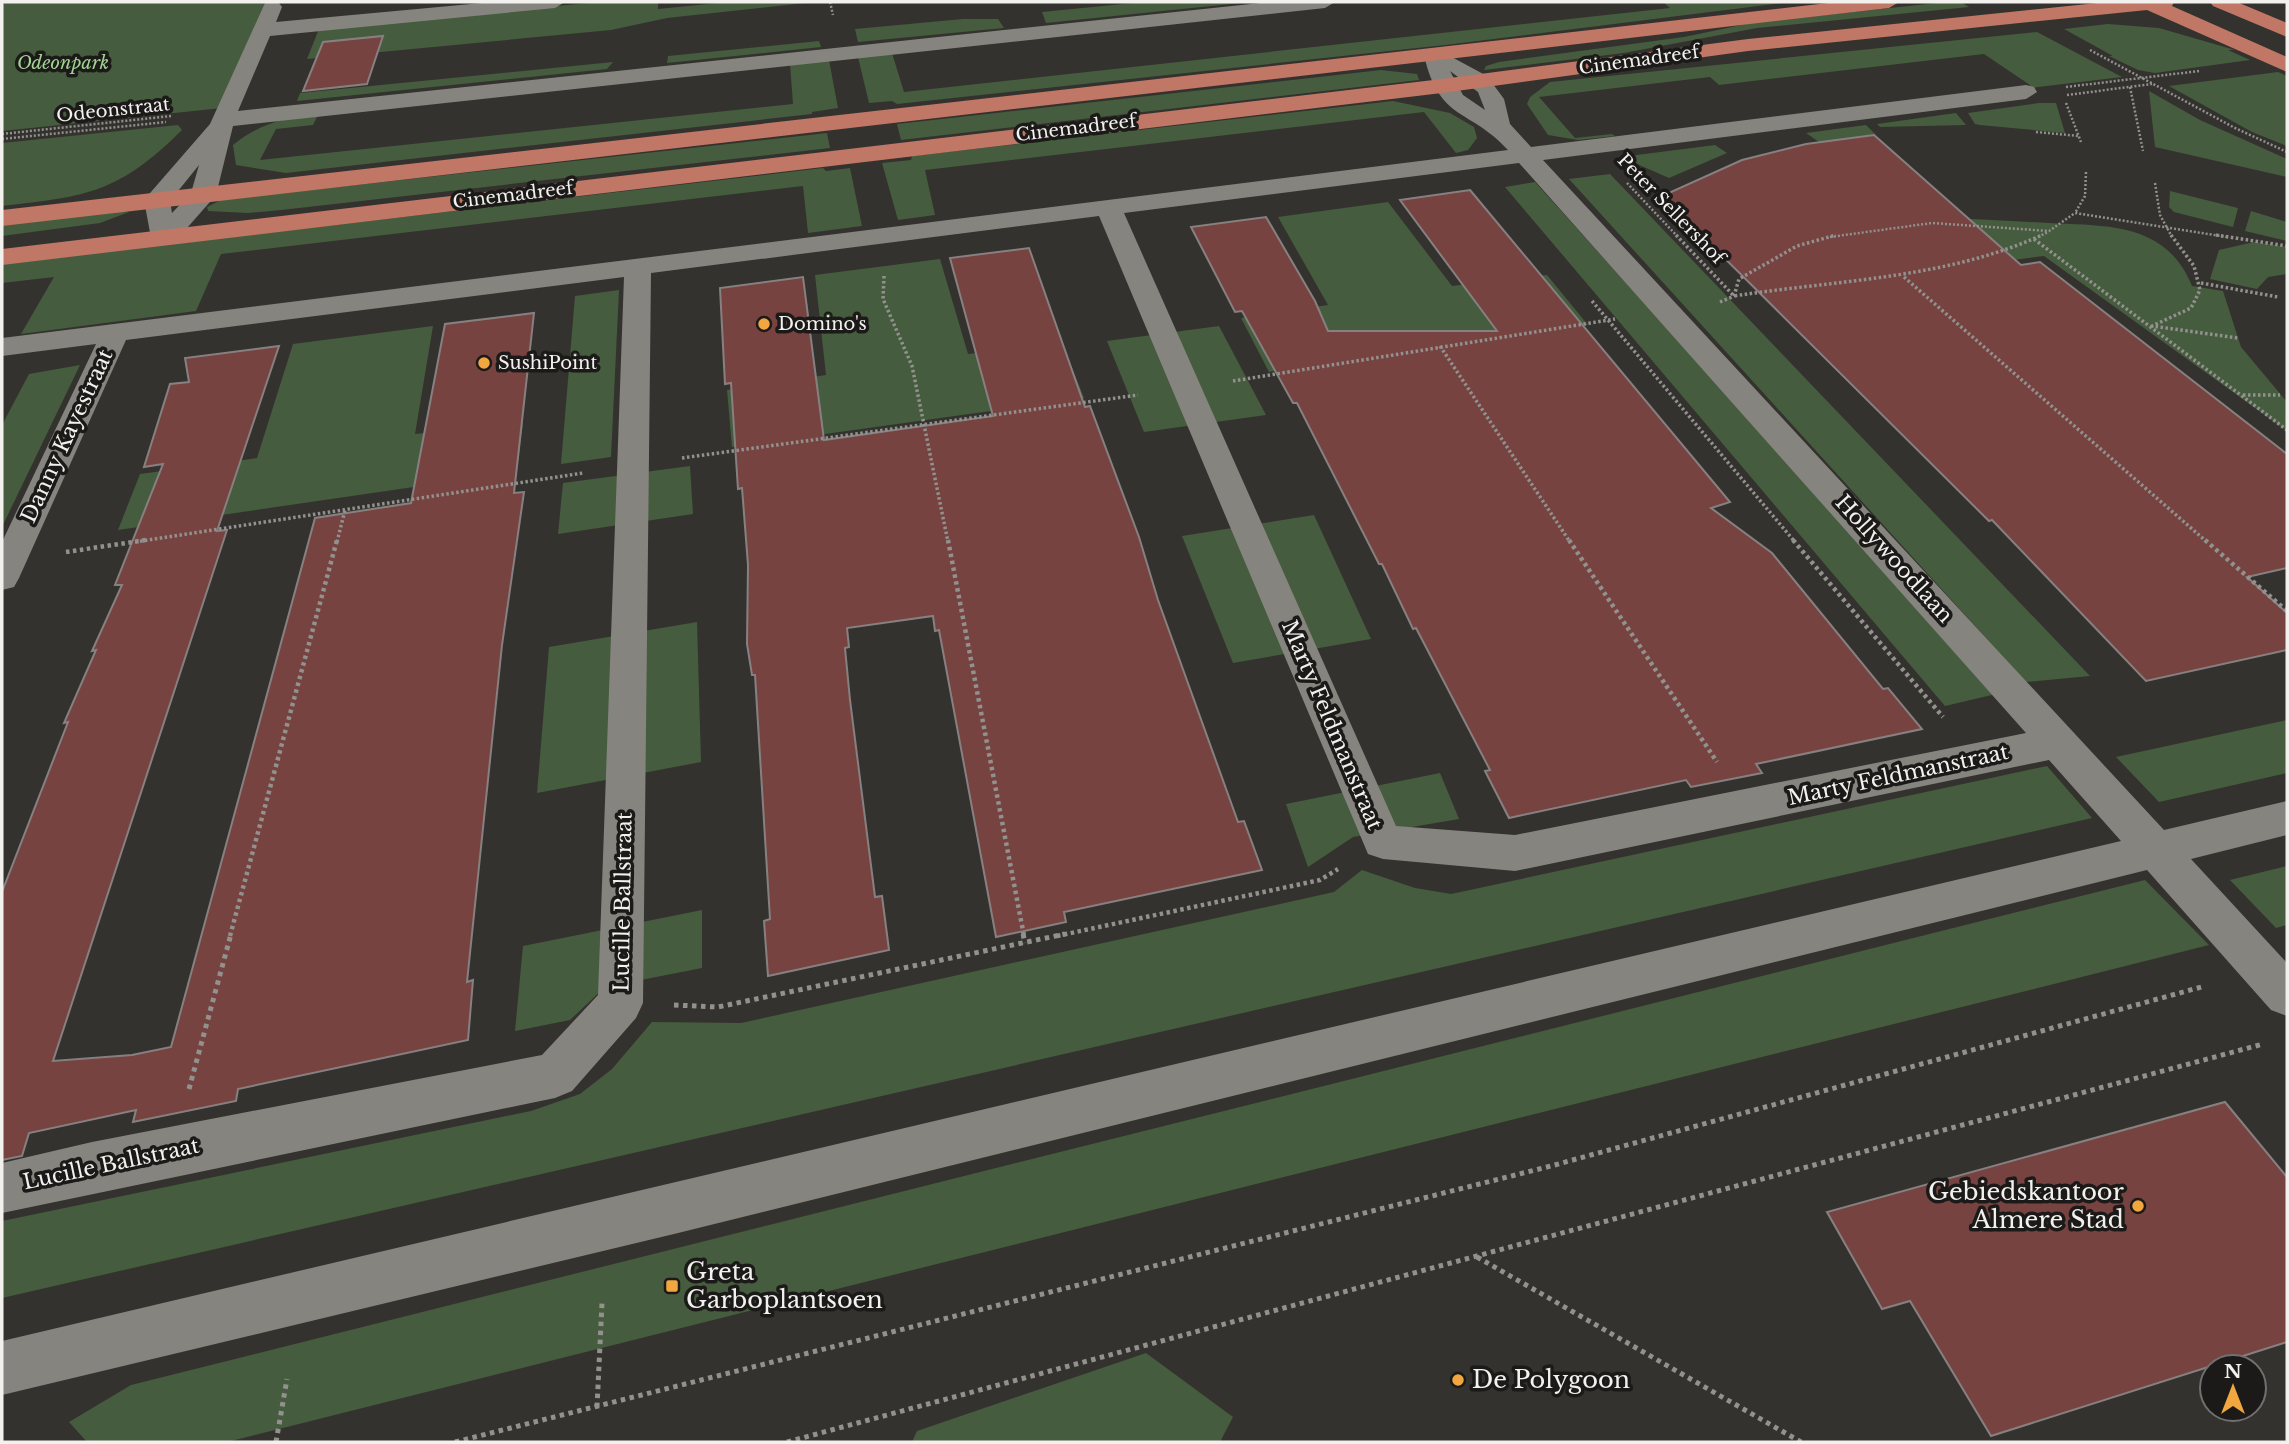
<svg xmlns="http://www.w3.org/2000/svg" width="2289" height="1444" viewBox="0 0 2289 1444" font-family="'Libre Baskerville',serif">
  <rect width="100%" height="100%" fill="#34322e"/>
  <g fill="#465c3e">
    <polygon points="2,2 266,2 222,108 2,131"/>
    <polygon points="599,2 658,2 658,9 728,2 815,2 667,18 611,30 307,59 319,29"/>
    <polygon points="1143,2 1250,2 1046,23 1042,12"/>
    <polygon points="1663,2 1791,2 1445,45 897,104 892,101 869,103 858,57 892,53 904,92 1670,8"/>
    <polygon points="1946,2 1961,2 1969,7 1757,28 1624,53 1484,70 1486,66 1499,62 1684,37 1751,23"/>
    <polygon points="963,19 998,19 1004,28 858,42 855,29"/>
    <polygon points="2108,24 2159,28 2235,50 2228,50 2250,60 2155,73 2138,70 2109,56 2113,56 2064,29"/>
    <polygon points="2037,32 2122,77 2029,88 2030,85 1984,54 1719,85 1710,77 1539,97 1575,138 1612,134 1615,136 1578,140 1548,135 1527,104 1530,97 1550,82"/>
    <polygon points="819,41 821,47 667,63 668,56"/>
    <path d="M829,60L838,108L812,112V114L286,173L236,165L233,145C260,123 285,118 319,113L313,125L276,129L260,160L793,104L790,64Z"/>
    <polygon points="613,62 607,69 297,101 300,93"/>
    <polygon points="1381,70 1417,74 1419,80 901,140 897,124"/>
    <polygon points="2278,72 2287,76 2287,146 2252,132 2169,86"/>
    <polygon points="2149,91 2200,120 2287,159 2287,177 2155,147"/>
    <polygon points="1393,101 1450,113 1474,127 1477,138 1468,150 1456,153 1424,112 925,170 935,215 898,220 882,163 911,160 912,156"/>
    <polygon points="2039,103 2056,103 2065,133 1980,125 1975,124 1968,113"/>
    <polygon points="1956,113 1966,125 1880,127 1877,124"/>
    <path d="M178,125L182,130C118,193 89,196 2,206V143Z"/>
    <polygon points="1866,125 1876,135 1819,142 1806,133"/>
    <polygon points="827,133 830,148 281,210 248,213 208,211 207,207 221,200"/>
    <polygon points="1715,145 1727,153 1669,178 1621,157"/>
    <polygon points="823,168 826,171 850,168 862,226 808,233 803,186 221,254 196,311 21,334 54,277 2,283 2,264"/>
    <polygon points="1610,174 2090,676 2026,682 1569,179"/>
    <polygon points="1535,182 1996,694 1945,706 1505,187"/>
    <polygon points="2170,191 2238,208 2233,227 2174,212 2169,207"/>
    <polygon points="1388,202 1452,286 1547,275 1588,325 1269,372 1241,318 1328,305 1278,217"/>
    <polygon points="121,211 129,212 100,223 2,236 2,225"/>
    <polygon points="2251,211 2287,222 2287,241 2245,231"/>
    <path d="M1941,218C1977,219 2013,221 2049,223C2107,226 2166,222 2192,286L2223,291L2241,347L2287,402V431L2044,256L1760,294L1738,271Z"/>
    <polygon points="2254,242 2287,247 2287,274 2268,277 2257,289 2210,279 2219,250"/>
    <polygon points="940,259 968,354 1062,343 1084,398 732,447 727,390 826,375 815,275"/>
    <polygon points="619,290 611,457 561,464 575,296"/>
    <polygon points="433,326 415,434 523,423 517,472 118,530 140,474 257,458 293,344"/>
    <polygon points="1219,326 1266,415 1144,432 1107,341"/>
    <polygon points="80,365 2,527 2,425 29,374"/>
    <polygon points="690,466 693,514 558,534 563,483"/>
    <polygon points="1314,515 1371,639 1233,663 1182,536"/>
    <polygon points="697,622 701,762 537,793 549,647"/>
    <polygon points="2287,720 2287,773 2159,802 2116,757"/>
    <polygon points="2047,766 2092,818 2,1298 2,1221 531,1111 580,1094 612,1069 652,1022 741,1023 1334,892 1362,870 1415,888 1451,894"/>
    <polygon points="1440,773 1459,819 1353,837 1308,867 1286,804"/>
    <polygon points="2287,866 2287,925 2276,928 2230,880"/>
    <polygon points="2145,880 2209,945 227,1442 87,1442 69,1422 131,1385"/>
    <polygon points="702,910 702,968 605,987 570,1020 515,1031 523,946"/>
    <polygon points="1146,1353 1233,1417 1220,1442 912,1442 917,1431"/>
  </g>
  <g fill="#764341" stroke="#878080" stroke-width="2">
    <polygon points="383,36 367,84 303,91 323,42"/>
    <polygon points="1874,135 2021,265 2040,262 2287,454 2287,568 2247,577 2287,613 2287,650 2146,681 1992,520 1989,521 1662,196 1742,160 1806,144"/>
    <polygon points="1470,190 1730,502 1711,508 1772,553 1883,689 1888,688 1922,729 1756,764 1762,773 1691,787 1686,780 1509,818 1485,771 1490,770 1416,628 1413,629 1382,564 1379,564 1297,403 1293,403 1242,311 1235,312 1191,227 1266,217 1315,301 1328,331 1497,331 1400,200"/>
    <polygon points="1029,248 1085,407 1090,406 1139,537 1158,600 1238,822 1244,821 1262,870 1064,912 1066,922 996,937 939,630 935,631 933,616 847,628 849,647 845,648 850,700 875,897 882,896 889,950 768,976 764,921 770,919 755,675 752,675 747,644 748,565 742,488 738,489 731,383 725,384 720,288 803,277 824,440 993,416 950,258"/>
    <polygon points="534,313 514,493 524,492 502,645 467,982 473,980 468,1040 238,1089 236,1101 133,1122 136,1110 29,1133 22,1156 2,1160 2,892 68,722 64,723 96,650 92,651 122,585 115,585 163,464 144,467 170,384 189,382 185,358 279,346 217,531 227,530 53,1061 132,1055 171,1047 315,518 411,503 445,324"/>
    <polygon points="2225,1102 2287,1177 2287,1342 1991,1436 1910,1301 1882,1309 1827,1212"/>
  </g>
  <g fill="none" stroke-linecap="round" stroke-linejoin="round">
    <g stroke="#92918d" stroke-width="2.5" stroke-dasharray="2 2" stroke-linecap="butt">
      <polyline points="830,2 833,15"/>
      <polyline points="2090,50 2235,128 2287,152"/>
      <polyline points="2066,87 2199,71"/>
      <polyline points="2130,87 2143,151"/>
      <polyline points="2067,95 2152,84"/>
      <polyline points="2066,103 2081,142"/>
      <polyline points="2036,132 2079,136"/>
      <polyline points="2,134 171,116"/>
      <polyline points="2,139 166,122"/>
      <polyline points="2086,172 2085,196 2075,213 2227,237"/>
      <polyline points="1627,183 1678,237"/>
      <polyline points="2155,183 2160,215 2172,237"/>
      <polyline points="1830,237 1932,223 2049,231 2075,213"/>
      <polyline points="2038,237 2048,232"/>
    </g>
    <g stroke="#92918d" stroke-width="3.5" stroke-dasharray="2.5 2.5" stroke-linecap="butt">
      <path d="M1676,235L1734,296C1837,280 1945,279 2042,235"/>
      <polyline points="2171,235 2194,266 2200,290 2191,308 2152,326 2238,338"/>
      <polyline points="2216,235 2287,246"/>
      <polyline points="2034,239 2287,430"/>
      <polyline points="884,276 883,299 912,366 948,542"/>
      <polyline points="1904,277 2207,542"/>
      <polyline points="2201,283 2278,297"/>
      <polyline points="1592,301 1795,542"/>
      <polyline points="1720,302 1734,296 1739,279 1797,246 1836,235"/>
      <polyline points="1440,346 1570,542"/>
      <polyline points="1233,381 1615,319"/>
      <polyline points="2243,395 2280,395"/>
      <polyline points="682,458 1138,395"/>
      <polyline points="135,542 583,473"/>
      <polyline points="337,542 345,510"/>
    </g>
    <g stroke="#92918d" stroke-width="4.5" stroke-dasharray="3.5 3.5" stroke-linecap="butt">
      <polyline points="948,540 1024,936"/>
      <polyline points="1569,540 1717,762"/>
      <polyline points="1793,540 1943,717"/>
      <polyline points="2205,540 2287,611"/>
      <polyline points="66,552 146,540"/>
      <polyline points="230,936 337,540"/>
      <polyline points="1057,936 1320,880 1338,869"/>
    </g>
    <g stroke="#92918d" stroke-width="5" stroke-dasharray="4.5 4.5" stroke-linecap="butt">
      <polyline points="1023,934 1025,943"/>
      <polyline points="674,1005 718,1007 1065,934"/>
      <polyline points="189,1089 231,934"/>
      <polyline points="1477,1257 1801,1442"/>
      <polyline points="597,1407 602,1303"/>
      <polyline points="276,1442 287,1379"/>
      <polyline points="455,1442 1551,1166 2205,986"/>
      <polyline points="787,1442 2263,1044"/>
    </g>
    <g fill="#86847e" fill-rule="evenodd">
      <path d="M493,2H565L555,8L270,36L238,111L1270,2H1335L1325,8L233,126L216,195L173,244H155L151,238L144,200L210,124L265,3H279L282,7L276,22ZM199,165L191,193L172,213L170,201Z"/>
      <path d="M1435,48L1487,76L1504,99L1510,124L1531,147L2026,85L2034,87L2037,92L2026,99L1543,160L2164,830L2287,801V835L2191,859L2287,963V1016L2271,1010L2147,870L674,1234L2,1395V1341L2121,841L2049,760L1515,871L1383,859L1368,854L1099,216L651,273L643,1003L636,1018L572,1091L555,1098L2,1213V1163L92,1142L542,1055L598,995L624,277L126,340L19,578L14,587L2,590V542L96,344L2,356V338L1508,150C1470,108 1439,122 1424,55ZM1450,71L1478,92L1485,110L1463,95ZM1519,163L2026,733L1515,835L1396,826L1124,213Z"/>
    </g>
    <g fill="#c07766" fill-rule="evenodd">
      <polygon points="1837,2 1899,2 1889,8 2,226 2,210"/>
      <polygon points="2107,2 2174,2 2172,6 2287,57 2287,72 2147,10 1748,51 1442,93 2,265 2,249 1442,79 1748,39"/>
      <polygon points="2210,2 2237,2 2287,23 2287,37 2213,6"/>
    </g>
  </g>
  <g fill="#f1a63f" stroke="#1b1a18" stroke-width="2.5">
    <circle cx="764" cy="324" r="7"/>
    <circle cx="484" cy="363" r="7"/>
    <circle cx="2138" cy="1206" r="7"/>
    <rect x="665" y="1279" width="14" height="14" rx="3.5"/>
    <circle cx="1458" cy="1380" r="7"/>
  </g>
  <g text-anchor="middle" stroke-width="7" stroke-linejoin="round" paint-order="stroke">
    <g font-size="18" fill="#f2f1ee" stroke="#1b1a18">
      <text transform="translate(1639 60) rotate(-8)" y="6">Cinemadreef</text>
      <text transform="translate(113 110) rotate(-6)" y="6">Odeonstraat</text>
      <text transform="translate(1076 128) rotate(-7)" y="6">Cinemadreef</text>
      <text transform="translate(513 195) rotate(-7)" y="6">Cinemadreef</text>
      <text transform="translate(1671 209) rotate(46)" y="6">Peter Sellershof</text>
    </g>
    <g font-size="18" font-style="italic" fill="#a2d392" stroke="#1b1a18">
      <text x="63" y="69">Odeonpark</text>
    </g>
    <g font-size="18" fill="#f2f1ee" stroke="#1b1a18" text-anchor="start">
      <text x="778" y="330">Domino's</text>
      <text x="498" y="369">SushiPoint</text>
    </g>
    <g font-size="21" fill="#f2f1ee" stroke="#1b1a18">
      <text transform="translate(67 436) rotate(-65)" y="7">Danny Kayestraat</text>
      <text transform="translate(1894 559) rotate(48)" y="7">Hollywoodlaan</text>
      <text transform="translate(1332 725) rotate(67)" y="7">Marty Feldmanstraat</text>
      <text transform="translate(1898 775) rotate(-12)" y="7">Marty Feldmanstraat</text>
      <text transform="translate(623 902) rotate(-89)" y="7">Lucille Ballstraat</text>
      <text transform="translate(111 1164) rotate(-12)" y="7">Lucille Ballstraat</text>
    </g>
    <g font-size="24" fill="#f2f1ee" stroke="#1b1a18" text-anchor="start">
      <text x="2124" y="1200" text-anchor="end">Gebiedskantoor<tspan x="2124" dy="28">Almere Stad</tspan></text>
      <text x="686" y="1280">Greta<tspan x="686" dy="28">Garboplantsoen</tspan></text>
      <text x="1472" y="1388">De Polygoon</text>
    </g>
  </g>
  <rect width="2289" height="1444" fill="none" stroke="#f2f1ee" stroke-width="7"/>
  <g transform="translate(2233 1388)"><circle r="33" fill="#1b1a18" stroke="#71706e" stroke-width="2"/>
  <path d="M0-5L12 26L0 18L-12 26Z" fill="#f1a63f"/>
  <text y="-10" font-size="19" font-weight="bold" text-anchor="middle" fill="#f2f1ee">N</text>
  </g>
</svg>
